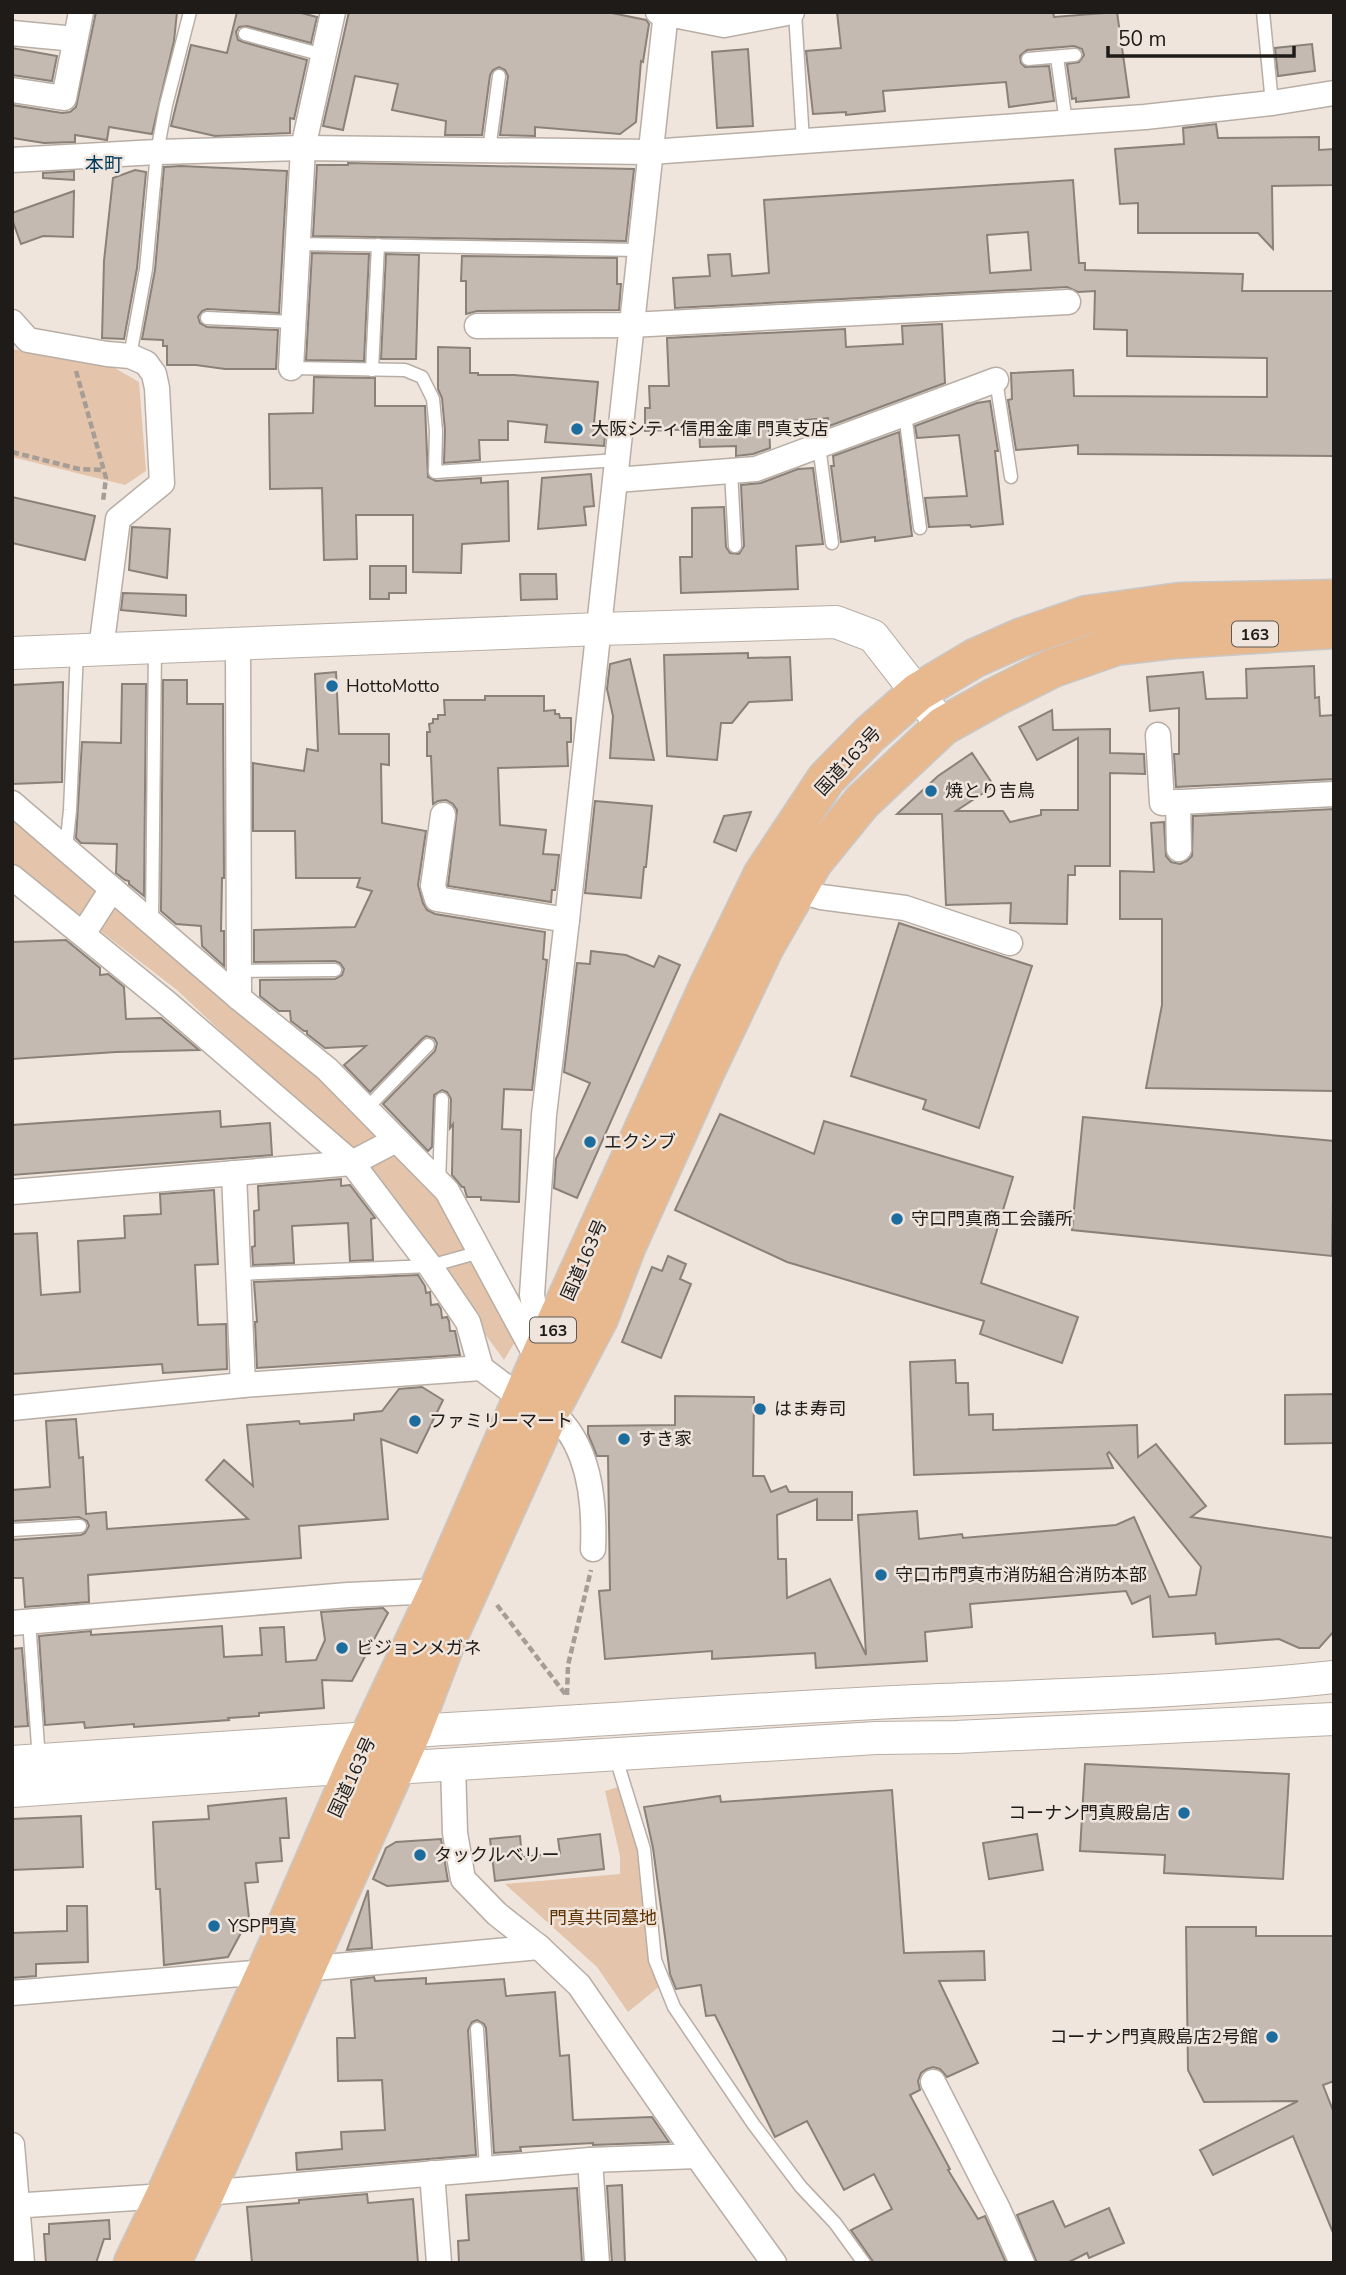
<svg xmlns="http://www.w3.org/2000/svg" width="1346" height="2275" viewBox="0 0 1346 2275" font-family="'Nunito Sans','Noto Sans JP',sans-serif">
  <rect width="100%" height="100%" fill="#efe5dc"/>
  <g fill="#e4c5ab">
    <polygon points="12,349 113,367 139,382 146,471 125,485 12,457"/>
    <polygon points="12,816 319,1072 441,1195 516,1340 504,1360 358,1161 177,990 12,863"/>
    <polygon points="618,1787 638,1849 660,1986 628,2012 597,1967 505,1884 620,1874 620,1856 605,1791"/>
  </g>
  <g fill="#c4bab1" stroke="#8a8179" stroke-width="2" fill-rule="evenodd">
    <polygon points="96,12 177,12 174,41 152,134 109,127 107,140 75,135 75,142 44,143 12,138 12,105 62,113 70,112 76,107"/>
    <polygon points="237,12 297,12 317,17 311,43 247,26 239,27 236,32 238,40 243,42 307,60 294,119 290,118 290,133 215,136 171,126 191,45 227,53"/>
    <polygon points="349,12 607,12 646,20 649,24 643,62 641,61 636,122 620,134 535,127 535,136 500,135 508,76 505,70 499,67 493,70 490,75 482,135 445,135 446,121 392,110 398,84 355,76 343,130 323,126"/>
    <polygon points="837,12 1053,12 1054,17 1117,12 1129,97 1076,102 1076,98 1072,99 1067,64 1079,62 1084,55 1082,49 1074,46 1027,50 1020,56 1021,63 1025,67 1049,66 1054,101 1009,107 1006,82 883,91 885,111 846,115 846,112 813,114 806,51 841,48"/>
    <polygon points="1312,44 1315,71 1278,76 1275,48"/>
    <polygon points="12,48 57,56 52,81 12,75"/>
    <polygon points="748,49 753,126 717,128 712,52"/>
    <polygon points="1216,124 1218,138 1319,137 1319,150 1334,149 1334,185 1272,186 1273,249 1258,233 1138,233 1138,203 1120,204 1115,149 1184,144 1183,128"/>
    <polygon points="348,163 634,169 626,241 313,236 317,165 348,165"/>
    <polygon points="181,166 287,171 279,313 207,309 202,311 198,317 200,323 207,327 278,330 276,369 225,369 196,365 167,365 167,346 163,346 163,340 142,339 155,270 164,167"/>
    <polygon points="135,170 146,172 137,268 124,339 102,338 104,261 113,178"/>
    <polygon points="74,171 74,180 43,178 43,173"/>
    <path d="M1073,180L1079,263H1085V270L1243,274L1242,291H1334V456L1078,454V445L1016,450L1008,400L1012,399L1011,373L1073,370L1074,396L1267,397V358L1127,356V330L1094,329L1095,291L1078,292L1067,287L675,308L673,278L710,276L708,255L730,254L732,276L769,273L764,200ZM1028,232L1031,270L990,273L987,235Z"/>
    <polygon points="74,191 73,237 43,236 21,244 12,219 12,213"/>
    <polygon points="312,253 369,254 364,361 306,360"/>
    <polygon points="386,254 419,255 416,359 381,359"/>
    <polygon points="462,256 617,258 617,284 621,284 619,310 477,311 466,314 466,281 461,281"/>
    <polygon points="942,324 945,383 829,426 828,418 769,423 770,448 753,454 736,456 736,446 700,447 699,429 645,431 645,408 650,408 649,386 669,386 667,338 845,329 846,347 903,344 902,326"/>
    <polygon points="438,347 470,348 470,373 478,373 478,375 514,375 598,382 594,423 606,424 604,446 545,442 547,425 508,421 508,440 479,440 480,460 444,463 445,430 442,398 438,389"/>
    <polygon points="314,377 375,378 375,406 425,406 428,477 436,481 481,478 481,483 508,481 509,541 462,544 461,573 413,572 413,515 356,515 357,559 324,560 322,488 270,489 269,414 313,413"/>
    <polygon points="990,401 998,451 995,451 1003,524 971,527 970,525 929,527 925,498 967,496 959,435 917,438 915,426 977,403"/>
    <polygon points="899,432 912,536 875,541 875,537 841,542 831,466 834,466 833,456"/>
    <polygon points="813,468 823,544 796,546 798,589 681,593 680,557 692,557 692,508 724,507 726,547 730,553 739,554 744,546 741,485 761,483 798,469"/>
    <polygon points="591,474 594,506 584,507 586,525 538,529 542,478"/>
    <polygon points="12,497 95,516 85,560 12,543"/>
    <polygon points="132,527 170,529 167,578 129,570"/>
    <polygon points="370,566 406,566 406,593 389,593 389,599 370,599"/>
    <polygon points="520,574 556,574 557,599 521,600"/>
    <polygon points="123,593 186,595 186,616 121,610"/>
    <polygon points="748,653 748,658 790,657 792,700 749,702 732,723 721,723 717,760 667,756 664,655"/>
    <polygon points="630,659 654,760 610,758 613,716 607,689 610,664"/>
    <polygon points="1314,666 1315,698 1319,697 1320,716 1334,715 1334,779 1176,787 1174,754 1179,754 1179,708 1150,711 1147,677 1203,672 1206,699 1247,698 1246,669"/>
    <polygon points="336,672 339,734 389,734 389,765 381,764 382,823 426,831 418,885 423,903 427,910 435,914 545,932 543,959 547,960 532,1090 504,1089 502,1129 521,1130 519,1202 481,1200 481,1197 467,1197 464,1187 462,1187 452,1175 453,1124 450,1128 451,1099 447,1092 442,1090 434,1095 432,1147 428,1151 383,1104 435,1051 437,1043 434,1038 426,1036 422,1039 370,1092 344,1065 366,1046 325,1048 307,1034 307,1031 304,1031 291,1021 290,1011 279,1011 260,996 260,980 335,979 342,975 344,969 340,963 335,961 254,962 254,930 355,927 372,891 357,887 360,878 296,878 295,831 253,831 253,763 304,771 307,749 318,751 315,674"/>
    <polygon points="163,680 187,680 187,704 223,704 224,878 222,878 221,931 224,931 224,966 202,946 201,926 176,924 161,911"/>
    <polygon points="63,682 62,782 12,784 12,685"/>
    <polygon points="122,684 146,684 144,896 129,884 129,881 125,880 116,873 117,844 81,843 76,838 82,742 121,743"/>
    <polygon points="485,696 544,696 544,711 555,710 555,714 559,714 560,718 571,718 571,742 567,742 568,766 498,768 500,825 546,830 543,854 559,855 555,890 552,890 551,902 448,886 457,810 453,804 446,800 438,801 433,804 431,756 427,756 427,732 430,732 429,724 433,723 433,719 438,719 438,715 445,715 444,700 485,700"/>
    <polygon points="1052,710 1053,730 1110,729 1110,753 1144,754 1145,774 1110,773 1110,866 1075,866 1075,875 1068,875 1067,924 1010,923 1011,903 946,905 942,814 897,814 938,776 972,753 994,786 956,811 1003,811 1010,822 1041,815 1041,810 1078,810 1078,738 1037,760 1019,727"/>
    <polygon points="595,801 652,806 646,867 644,867 641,898 585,893"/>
    <polygon points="1334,809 1334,1091 1146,1088 1162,1005 1162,919 1120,919 1120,871 1154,872 1151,823 1164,822 1166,856 1171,862 1180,864 1187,861 1192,856 1193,816"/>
    <polygon points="751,812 736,851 714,842 724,816"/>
    <polygon points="899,923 1032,966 979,1128 923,1109 926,1100 851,1076"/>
    <polygon points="66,940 100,968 100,975 108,974 124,987 126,1019 161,1018 199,1050 116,1052 12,1059 12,942"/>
    <polygon points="591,951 626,955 654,967 659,956 680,965 577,1198 554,1188 556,1159 590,1083 564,1072 577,963 590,964"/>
    <polygon points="220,1111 221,1127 270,1123 272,1155 12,1175 12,1125"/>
    <polygon points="720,1114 814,1154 824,1121 1013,1177 981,1283 1078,1317 1062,1363 980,1334 984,1321 787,1262 675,1210"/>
    <polygon points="1083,1117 1334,1141 1332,1256 1072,1230"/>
    <polygon points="341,1179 341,1186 350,1185 375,1218 371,1219 373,1260 350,1261 348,1223 292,1226 294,1263 253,1265 252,1247 255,1246 254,1211 259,1210 258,1186"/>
    <polygon points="214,1190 218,1264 195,1265 198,1325 226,1324 227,1369 163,1373 162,1364 12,1374 12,1234 37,1233 41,1295 80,1292 78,1241 125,1238 124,1216 161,1214 160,1194"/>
    <polygon points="668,1256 686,1264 680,1279 691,1284 661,1358 622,1342 652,1267 662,1271"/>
    <polygon points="418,1275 425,1286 426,1293 430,1292 431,1305 438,1304 441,1309 442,1318 447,1317 449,1321 450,1331 455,1331 460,1355 257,1368 255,1322 257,1322 254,1282"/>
    <polygon points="955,1360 956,1383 968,1383 969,1415 993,1414 993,1430 1137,1425 1138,1457 1156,1444 1206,1506 1191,1517 1334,1538 1334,1631 1319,1648 1299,1648 1279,1639 1216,1644 1215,1633 1153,1637 1150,1596 1132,1604 1126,1591 970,1604 972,1627 925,1632 927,1661 816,1668 815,1653 712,1659 712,1651 605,1659 599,1591 610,1590 608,1456 597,1456 588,1434 588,1426 675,1425 675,1396 754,1397 753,1476 764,1476 771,1492 786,1486 789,1492 852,1492 852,1520 817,1520 817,1499 777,1515 778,1559 786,1559 787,1598 830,1579 866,1655 858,1515 917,1511 919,1539 962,1534 963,1538 1116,1525 1134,1517 1169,1597 1196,1595 1201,1567 1109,1452 1107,1454 1113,1468 914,1475 910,1362"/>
    <polygon points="422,1387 443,1400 417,1453 381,1439 388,1519 299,1526 301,1558 88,1575 89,1602 25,1607 23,1578 12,1578 12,1540 81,1535 85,1533 89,1526 87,1521 79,1517 13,1521 12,1490 50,1487 46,1421 76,1419 79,1458 83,1457 86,1514 106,1512 107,1529 248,1519 206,1480 224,1460 253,1486 247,1425 299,1421 300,1424 354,1420 354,1414 382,1411 399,1389"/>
    <polygon points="1334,1394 1334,1443 1285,1444 1285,1395"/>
    <polygon points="383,1608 388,1613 352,1681 322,1680 324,1708 259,1713 259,1716 228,1718 229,1720 134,1727 134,1724 85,1728 84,1722 45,1725 39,1636 91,1631 91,1635 222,1626 224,1657 262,1655 260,1628 284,1627 286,1662 316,1660 325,1640 321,1612"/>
    <polygon points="22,1648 28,1726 12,1727 12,1649"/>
    <polygon points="1085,1764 1289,1774 1283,1879 1164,1873 1165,1855 1080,1851"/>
    <polygon points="892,1790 904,1953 984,1951 985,1980 939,1981 978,2063 947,2077 940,2069 933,2067 927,2069 921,2073 918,2081 920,2090 910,2095 950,2169 948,2170 978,2219 985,2216 1006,2263 874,2263 851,2230 892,2209 874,2174 844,2190 807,2121 775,2137 715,2015 706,2016 701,1985 676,1989 670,1974 653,1848 644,1807 720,1796 721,1802"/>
    <polygon points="286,1798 289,1838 280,1838 282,1861 256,1863 258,1882 245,1883 249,1918 228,1957 164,1965 160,1889 156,1889 153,1822 209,1819 208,1806"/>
    <polygon points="81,1816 83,1867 12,1870 12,1819"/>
    <polygon points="600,1834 604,1869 495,1881 490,1839 520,1836 522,1857 560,1853 558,1839"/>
    <polygon points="1037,1834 1043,1870 989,1879 983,1843"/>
    <polygon points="441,1839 448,1881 387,1886 373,1879 386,1848 396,1842"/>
    <polygon points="368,1890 372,1948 347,1950"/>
    <polygon points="67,1906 87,1906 88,1962 36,1964 36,1976 12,1978 12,1933 67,1931"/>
    <polygon points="1186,1927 1256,1927 1256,1936 1334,1936 1334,2081 1323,2085 1334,2113 1334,2235 1293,2136 1213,2175 1200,2150 1298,2101 1204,2102 1188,2070"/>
    <polygon points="374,1977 375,1981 426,1978 426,1984 504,1979 506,1996 555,1992 560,2056 569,2055 573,2120 652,2117 669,2142 593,2145 593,2143 520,2147 521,2151 494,2153 486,2028 484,2024 477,2020 472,2022 468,2030 476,2155 297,2170 296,2153 342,2149 341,2132 385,2130 382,2080 338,2081 337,2038 355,2038 351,1980"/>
    <polygon points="622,2185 625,2263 612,2263 607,2186"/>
    <polygon points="577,2188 582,2263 459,2263 458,2241 469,2240 466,2195"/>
    <polygon points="367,2194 368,2203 413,2199 418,2263 252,2263 247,2207 299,2203 299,2200"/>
    <polygon points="1053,2201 1065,2227 1109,2208 1124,2243 1089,2258 1087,2253 1067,2263 1037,2263 1017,2215"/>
    <polygon points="109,2220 110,2239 104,2239 96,2263 46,2263 44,2234 49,2234 49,2224"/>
  </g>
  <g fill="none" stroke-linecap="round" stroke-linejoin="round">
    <g stroke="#b8aea6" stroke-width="15">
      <g id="service">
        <polyline points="795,12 803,141"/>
        <polyline points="1263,12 1272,103"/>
        <polyline points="245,34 323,55"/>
        <polyline points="1057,57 1066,123"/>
        <polyline points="1028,59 1075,55"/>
        <polyline points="489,150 499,76"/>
        <polyline points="298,244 639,250"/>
        <polyline points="207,318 293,322"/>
        <polyline points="130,356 146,269 157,152 166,105 190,12"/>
        <polyline points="291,368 405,370 422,377 433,399 436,431 435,472 618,460"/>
        <polyline points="372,370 378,245"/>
        <polyline points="996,380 1011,477"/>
        <polyline points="905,414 920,528"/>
        <polyline points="819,446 832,543"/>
        <polyline points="731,471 735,546"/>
        <polyline points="66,849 70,810 77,651"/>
        <polyline points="152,922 155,647"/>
        <polyline points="239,971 335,970"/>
        <polyline points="366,1109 428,1045"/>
        <polyline points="439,1183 442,1099"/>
        <polyline points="238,1274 430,1266 480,1252"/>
        <polyline points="12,1530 80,1526"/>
        <polyline points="29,1621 39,1760"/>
        <polyline points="615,1755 644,1849 655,1960 674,2007 754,2125 801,2187 835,2223 864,2263"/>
        <polyline points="477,2029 486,2168"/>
      </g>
    </g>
    <g stroke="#b8aea6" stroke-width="27">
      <g id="minor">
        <polyline points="658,12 724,25 792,12"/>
        <polyline points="12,33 75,39"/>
        <polyline points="12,90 64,98 81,12"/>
        <polyline points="12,160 157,152 303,148 650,152 1145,117 1272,103 1334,93"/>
        <polyline points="12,322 28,340 107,354 130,356 146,363 154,374 157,388 162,483 118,519 101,649"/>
        <polyline points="477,326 630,325 1068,302"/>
        <polyline points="291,368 303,148 333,12"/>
        <polyline points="616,480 756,469 996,380"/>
        <polyline points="238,645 239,998"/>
        <polyline points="1158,735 1162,803 1334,794"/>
        <polyline points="1178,802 1179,849"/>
        <polyline points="12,803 239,998 327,1069 447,1191 536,1356"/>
        <polyline points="443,815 433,886 437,899 567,920"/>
        <polyline points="12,877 167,1003 352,1163 430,1266 468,1322 481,1368 522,1399"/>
        <polyline points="796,890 821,897 905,908 1010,943"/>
        <polyline points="83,934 112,889"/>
        <polyline points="234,1173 243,1385"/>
        <polyline points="12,1192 352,1163 396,1140"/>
        <polyline points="542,1351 532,1295 544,1115 567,920 666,12"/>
        <polyline points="12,1408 243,1385 481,1368"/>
        <path d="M550,1411C590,1443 595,1501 593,1549"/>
        <polyline points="12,1623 348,1595 438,1591"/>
        <polyline points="453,1764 455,1833 463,1879 497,1914 539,1947 579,1985 697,2156 774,2263"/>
        <polyline points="305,1969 539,1947"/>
        <polyline points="12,1993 266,1972"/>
        <polyline points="933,2082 998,2209 1022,2263"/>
        <polyline points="12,2145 22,2263"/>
        <polyline points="590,2160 597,2263"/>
        <polyline points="432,2173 439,2263"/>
        <polyline points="205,2193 590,2160 697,2156"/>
        <polyline points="12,2206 165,2196"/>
      </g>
    </g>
    <g stroke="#b8aea6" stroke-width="34">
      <g id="tertiary">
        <polyline points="12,653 599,629 836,622 873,636 943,726"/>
        <path d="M12,1762L370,1738L412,1731C580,1722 747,1709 915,1701C1055,1695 1195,1692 1334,1677"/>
        <polyline points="12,1791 355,1767 394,1768 876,1738 956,1737 1334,1719"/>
      </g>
    </g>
    <g stroke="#c9c8c8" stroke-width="41">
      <g id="trunk">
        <polyline points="133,2263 165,2196 266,1972 355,1767 438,1591 542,1353 709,985 763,874 826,779 870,734 918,692 975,658 1020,638 1087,615 1180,602 1334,599"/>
        <polyline points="171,2263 205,2193 412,1731 447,1639 550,1411 599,1318 627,1245 705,1072 765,946 813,862 862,802 943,726 995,697 1053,668 1116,646 1176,639 1334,629"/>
      </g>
    </g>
    <g stroke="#a59d96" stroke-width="4.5" stroke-dasharray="7 3.5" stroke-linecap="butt">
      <polyline points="76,371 106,478 103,501"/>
      <polyline points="12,452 79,469 103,470"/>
      <polyline points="497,1605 566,1695"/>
      <polyline points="567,1695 568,1665 591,1570"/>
    </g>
    <use href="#service" stroke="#fff" stroke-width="12"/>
    <use href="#minor" stroke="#fff" stroke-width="24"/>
    <use href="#tertiary" stroke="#fff" stroke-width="32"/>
    <use href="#trunk" stroke="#e8b88e" stroke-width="38"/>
  </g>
  <g fill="#1c6c9e" stroke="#efe5dc" stroke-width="2.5">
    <circle cx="577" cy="429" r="7"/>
    <circle cx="332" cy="686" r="7"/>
    <circle cx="931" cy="791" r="7"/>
    <circle cx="590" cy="1142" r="7"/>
    <circle cx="897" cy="1219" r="7"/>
    <circle cx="760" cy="1409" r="7"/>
    <circle cx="415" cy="1421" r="7"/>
    <circle cx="624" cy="1439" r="7"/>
    <circle cx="881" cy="1575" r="7"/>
    <circle cx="342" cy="1648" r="7"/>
    <circle cx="1184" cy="1813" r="7"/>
    <circle cx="420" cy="1855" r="7"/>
    <circle cx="214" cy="1926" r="7"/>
    <circle cx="1272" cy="2037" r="7"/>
  </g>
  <g text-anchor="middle" stroke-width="5" stroke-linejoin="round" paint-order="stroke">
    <g fill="#efe5dc" stroke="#5d5853" stroke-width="2">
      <rect x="1232" y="621.5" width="46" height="25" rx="5"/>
      <rect x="530" y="1317.5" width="46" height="25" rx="5"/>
    </g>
    <g font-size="16" font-weight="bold" fill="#1f1b18">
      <text x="1255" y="640">163</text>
      <text x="553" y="1336">163</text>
    </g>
    <g font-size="18" fill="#1f1b18" stroke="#efe5dc" text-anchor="start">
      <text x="591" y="435">大阪シティ信用金庫 門真支店</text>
      <text x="346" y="692">HottoMotto</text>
      <text x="945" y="797">焼とり吉鳥</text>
      <text x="604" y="1148">エクシブ</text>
      <text x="911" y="1225">守口門真商工会議所</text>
      <text x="774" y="1415">はま寿司</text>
      <text x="429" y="1427">ファミリーマート</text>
      <text x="638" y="1445">すき家</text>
      <text x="895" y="1581">守口市門真市消防組合消防本部</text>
      <text x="356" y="1654">ビジョンメガネ</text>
      <text x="1170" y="1819" text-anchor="end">コーナン門真殿島店</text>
      <text x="434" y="1861">タックルベリー</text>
      <text x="228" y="1932">YSP門真</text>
      <text x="1258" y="2043" text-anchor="end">コーナン門真殿島店2号館</text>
    </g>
    <g font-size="18" fill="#1f1b18" stroke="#efe5dc">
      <text transform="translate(848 761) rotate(-47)" y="6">国道163号</text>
      <text transform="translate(584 1260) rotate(-66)" y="6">国道163号</text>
      <text transform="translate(352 1777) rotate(-65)" y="6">国道163号</text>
    </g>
    <g font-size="18" fill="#5e3200" stroke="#efe5dc">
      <text x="603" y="1924">門真共同墓地</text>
    </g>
    <g font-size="19" fill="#003a5b" stroke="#efe5dc">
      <text x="104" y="171">本町</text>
    </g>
  </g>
  <rect width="1346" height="2275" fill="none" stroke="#1f1b18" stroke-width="28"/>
  <path d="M1108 46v10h186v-10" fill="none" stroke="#1f1b18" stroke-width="3.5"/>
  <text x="1118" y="46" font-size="21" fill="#1f1b18" stroke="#efe5dc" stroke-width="5" paint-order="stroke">50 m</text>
</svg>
